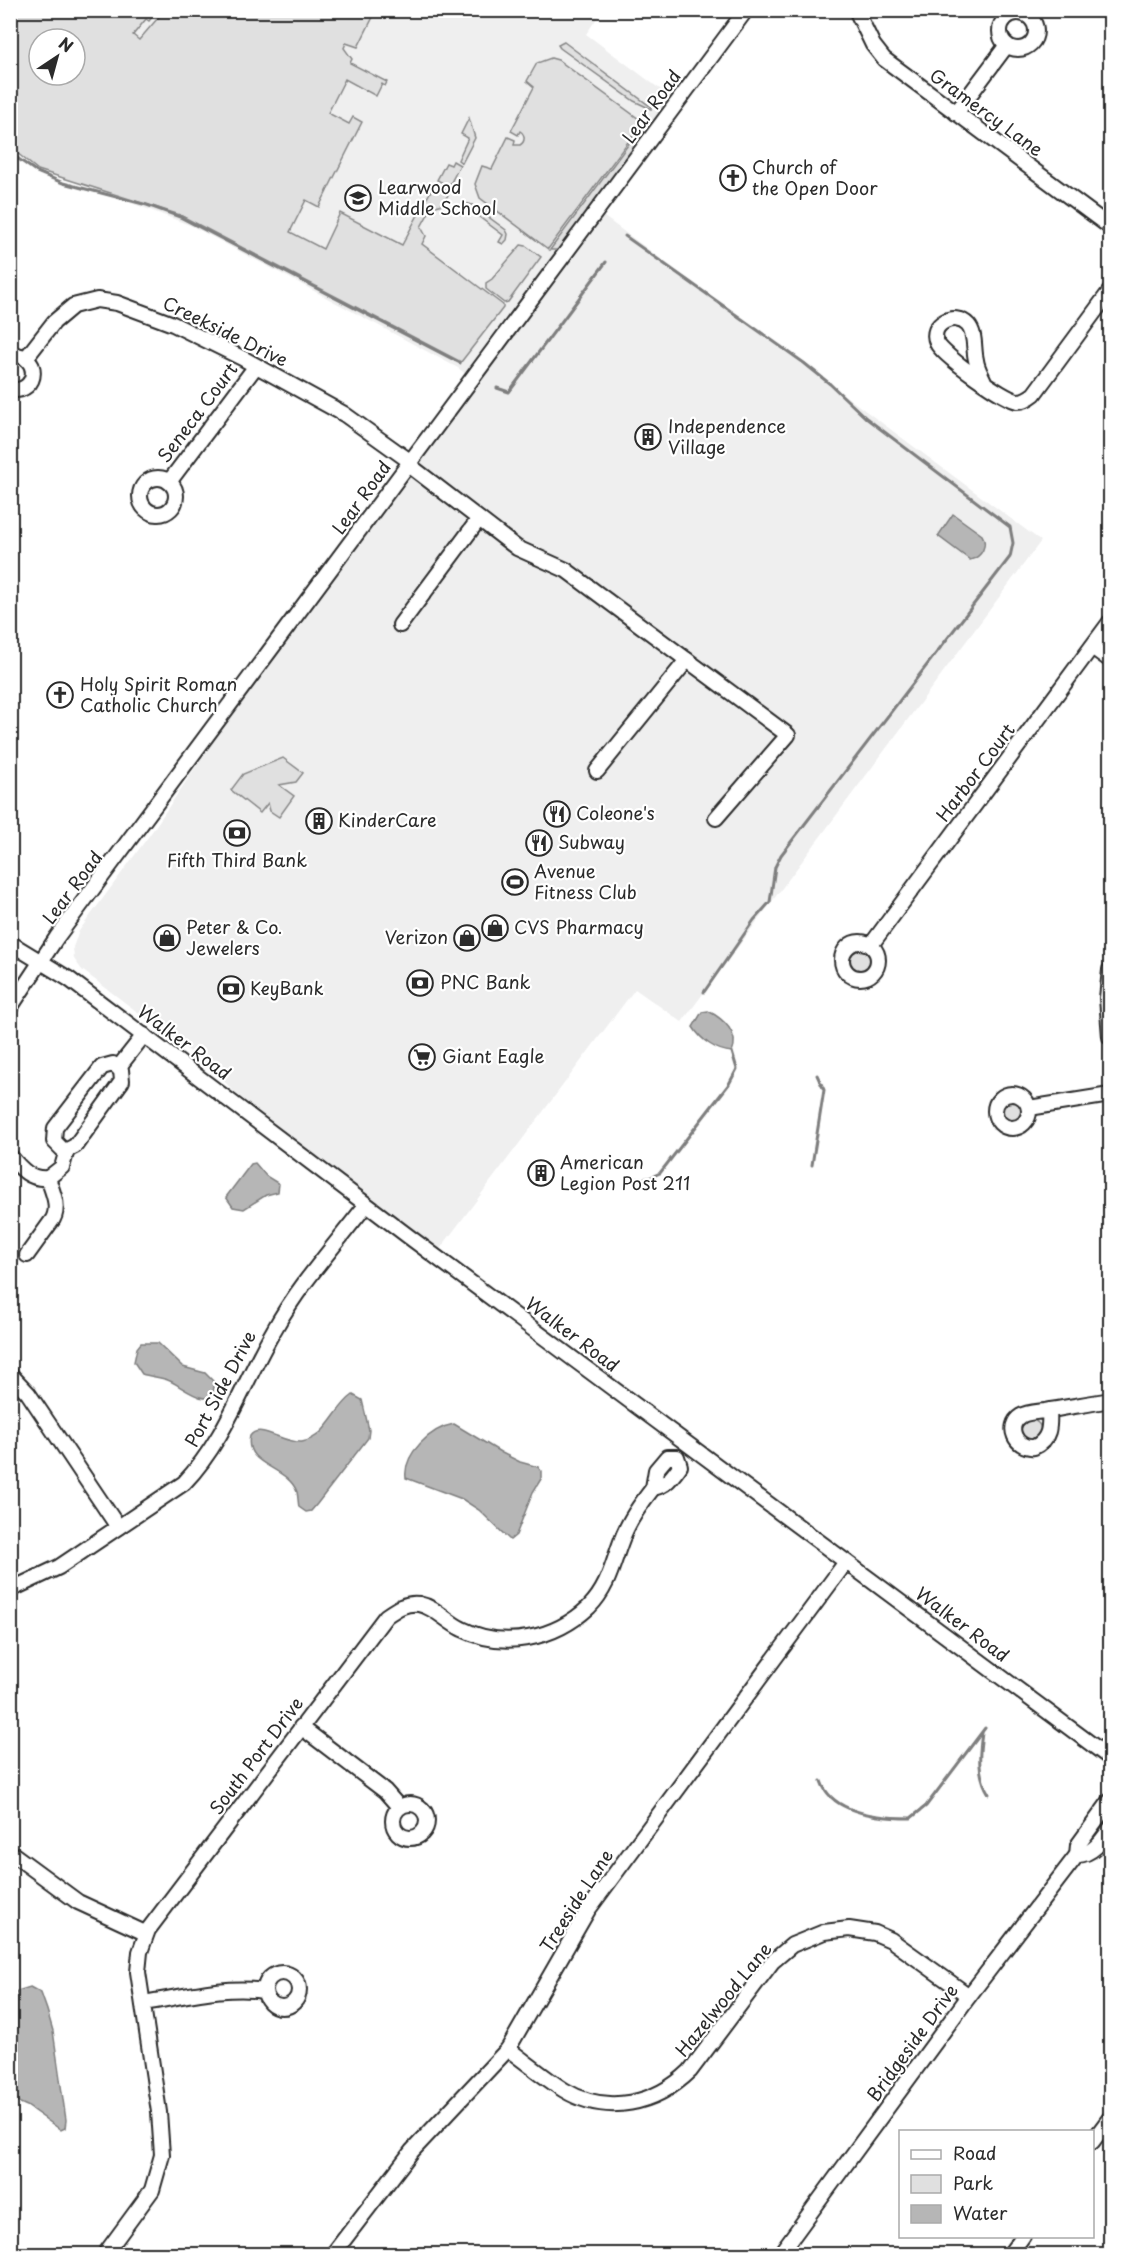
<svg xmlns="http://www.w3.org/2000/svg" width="1121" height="2265" viewBox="0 0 1121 2265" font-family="'Playpen Sans',sans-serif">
  <rect width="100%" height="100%" fill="#fff"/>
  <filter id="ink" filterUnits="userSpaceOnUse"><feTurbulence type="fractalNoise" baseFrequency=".0167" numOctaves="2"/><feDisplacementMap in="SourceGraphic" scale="12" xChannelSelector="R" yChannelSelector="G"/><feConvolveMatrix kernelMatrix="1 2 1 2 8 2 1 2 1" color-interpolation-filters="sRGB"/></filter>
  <g filter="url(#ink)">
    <g fill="#efefef" fill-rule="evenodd">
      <path d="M11,11H602L586,34L672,98L467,375L458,368L192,226L45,170ZM39,39H75V75H39Z"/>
      <polygon points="603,216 1041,541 682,1022 635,989 440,1249 313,1154 233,1091 214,1070 82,970 74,959 73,947 79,931 151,833 229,718"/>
    </g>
    <g fill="#e0e0e0" stroke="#868686" stroke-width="1.5" fill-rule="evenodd">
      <path d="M10,11H157L149,21L146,19L133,35L139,40L164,11H376L358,47L346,43L344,48L352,59L350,63L387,82L385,86L382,84L376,96L345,79L328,113L349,124L353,117L362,122L319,207L306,200L290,232L323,249L340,213L402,245L435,183L450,191L443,204L436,206L433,205L421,227L426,236L422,244L503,305V308L461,362L180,215L38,170L11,148ZM39,39H75V75H39Z"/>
      <polygon points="564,42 651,107 651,109 634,101 560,48 558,45"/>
      <path d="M551,58L558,60L643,122L548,249L480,198L475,184L482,166L492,169L508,137L515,140L514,145H520C525,142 526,135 520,131L518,135L511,131L534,87L527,81L537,63Z"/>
      <polygon points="469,118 475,138 462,163 458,160 468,138 461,134"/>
      <polygon points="642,126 644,136 560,250 550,250"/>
      <polygon points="453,161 460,165 449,186 437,180 446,163 451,165"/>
      <polygon points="465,203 472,205 506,230 508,234 507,240 503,244 499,242 503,235 467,208 461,214 460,207"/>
      <polygon points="521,245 526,246 541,257 508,302 504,303 486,289 486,283 492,279"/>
      <polygon points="283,758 303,773 296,782 279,785 294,796 279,817 270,811 268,803 260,813 231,790 243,774"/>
      <circle cx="860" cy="960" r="12"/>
      <circle cx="1012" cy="1111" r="10"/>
      <circle cx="1031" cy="1430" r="10"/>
    </g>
    <g fill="#b6b6b6" stroke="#7e7e7e" stroke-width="1.5">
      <path d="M953,514L982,535C988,545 982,557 970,560L938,536Z"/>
      <path d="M708,1011C724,1019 740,1034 732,1052C716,1051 701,1040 693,1027L702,1012Z"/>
      <polygon points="255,1163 266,1176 279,1184 278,1192 266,1195 244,1209 233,1207 226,1197 251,1164"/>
      <path d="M141,1343H158L183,1367L205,1373L214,1382C216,1416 182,1386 170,1381C161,1377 151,1377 142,1374L134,1362L137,1348Z"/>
      <path d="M353,1395L362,1400L369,1430L368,1438L317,1504L311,1511L306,1512L299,1507C298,1502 298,1496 297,1492C288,1466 243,1466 250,1436C260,1422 283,1444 302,1442C328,1437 334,1408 353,1395Z"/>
      <path d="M454,1424L502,1453L520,1462L538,1467L541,1471V1479L533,1492L516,1535L510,1540L479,1510L462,1499L406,1478C403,1454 431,1428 454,1424Z"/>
      <polygon points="30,1987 41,1993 47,2010 53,2031 66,2120 65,2128 61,2130 27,2106 11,2099 11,2004 17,1991"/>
    </g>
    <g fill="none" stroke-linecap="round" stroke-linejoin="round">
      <g stroke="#7e7e7e" stroke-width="3">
        <polyline points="10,153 37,172 63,183 147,205 180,217 460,363"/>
        <polyline points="10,169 10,183"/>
        <polyline points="625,236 804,363 830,384 866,418 1010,527 1013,543 1010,557 781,855 775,867 770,902 754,920 704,992"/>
        <polyline points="497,388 509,392 606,262"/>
        <polyline points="812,1165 824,1090 817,1075"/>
        <polyline points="638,1179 649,1178 660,1173 729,1084 737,1069 732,1052"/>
        <path d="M982,1733C979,1754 977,1775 989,1794"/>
        <path d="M821,1781C832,1814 881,1818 911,1818L926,1806L985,1728"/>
      </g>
      <g stroke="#2b2b2b" stroke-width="18">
        <g id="minor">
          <polyline points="856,10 873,45 884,59 1110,227"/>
          <circle cx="1018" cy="31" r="18"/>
          <polyline points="956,113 1007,45"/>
          <path d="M10,355C41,352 40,394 10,390"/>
          <polyline points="26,358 54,322 73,306 97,300 117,303 173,324 244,359 344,414 411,462"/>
          <path d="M984,381C981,374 977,368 976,360C973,348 976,334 968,325C955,311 928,324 937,343C942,355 1005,400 1018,401C1024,401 1029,398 1034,394L1110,291"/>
          <polyline points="409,465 517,548 566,570 788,735 716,818"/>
          <circle cx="158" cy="496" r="18"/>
          <polyline points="169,482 256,366"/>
          <polyline points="400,625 479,519"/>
          <polyline points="1092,647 1110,660"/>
          <polyline points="597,771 687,660"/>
          <circle cx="860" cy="960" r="18"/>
          <polyline points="10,943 69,979 408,1236 1110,1758"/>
          <polyline points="871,945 1110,622"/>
          <polyline points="1110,970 1107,998 1110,1037"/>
          <polyline points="10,1008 57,937 746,10"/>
          <polygon points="113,1064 121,1070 122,1081 75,1146 67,1150 62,1149 54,1141 55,1128 102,1067"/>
          <polyline points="118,1068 144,1035"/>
          <circle cx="1012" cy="1111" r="17"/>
          <polyline points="1029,1108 1110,1095"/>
          <path d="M10,1156C21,1169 30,1180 48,1178C52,1191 60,1206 53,1219L27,1255"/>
          <polyline points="48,1178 62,1167 67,1150"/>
          <polyline points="10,1374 28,1393 118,1527"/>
          <path d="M1049,1410C1050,1426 1050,1440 1034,1447C1016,1449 1005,1426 1021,1416C1027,1412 1037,1412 1045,1411C1067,1407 1089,1404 1110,1400"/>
          <path d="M667,1457H677L680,1466C672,1477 667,1485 653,1488L656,1470Z"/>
          <path d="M10,1590L59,1567L184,1483C226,1439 244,1381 274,1330C299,1285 335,1245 366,1205"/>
          <polyline points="301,1727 385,1791 399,1807"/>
          <circle cx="410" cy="1821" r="17"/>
          <polyline points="10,1852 78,1902 145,1933"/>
          <path d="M1077,1855C1092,1855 1102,1841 1110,1829"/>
          <circle cx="282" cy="1990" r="17"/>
          <path d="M143,2003C183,1997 225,1985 264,1991"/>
          <path d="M508,2049C527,2063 545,2078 564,2090C607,2116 656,2104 690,2071L772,1962L792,1945L824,1932L849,1929L875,1933L891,1940L969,1996"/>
          <polyline points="1092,2142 1110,2118"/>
          <polyline points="10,2253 12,2254"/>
          <path d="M105,2254L152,2190L162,2155L159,2112L138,1972L140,1952L148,1930L386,1616C396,1609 406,1602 419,1604C435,1607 447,1622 462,1629C504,1650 555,1639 589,1607C610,1586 613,1560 624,1534C631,1517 642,1502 653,1488"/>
          <polyline points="333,2254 412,2151 508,2049 588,1910 846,1562"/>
          <polyline points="780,2254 969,1996 1077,1855 1078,1845 1110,1801"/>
          <polyline points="1010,2254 1023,2236"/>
        </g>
      </g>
      <use href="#minor" stroke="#fff" stroke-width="14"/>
    </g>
  </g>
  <defs>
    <g id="church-ring" transform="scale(1.35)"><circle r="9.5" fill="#fff" stroke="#2b2b2b" stroke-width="1.5"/><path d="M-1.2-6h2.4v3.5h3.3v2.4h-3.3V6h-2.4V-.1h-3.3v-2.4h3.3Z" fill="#2b2b2b"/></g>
    <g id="school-ring" transform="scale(1.35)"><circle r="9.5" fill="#fff" stroke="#2b2b2b" stroke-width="1.5"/><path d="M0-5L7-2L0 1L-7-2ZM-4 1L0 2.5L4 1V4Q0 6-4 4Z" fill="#2b2b2b"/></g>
    <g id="building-ring" transform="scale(1.35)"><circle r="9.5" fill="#fff" stroke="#2b2b2b" stroke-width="1.5"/><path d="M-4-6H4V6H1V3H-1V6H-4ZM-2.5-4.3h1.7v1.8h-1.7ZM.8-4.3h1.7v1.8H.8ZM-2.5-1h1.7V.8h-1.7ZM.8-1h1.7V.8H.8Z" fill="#2b2b2b"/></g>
    <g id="restaurant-ring" transform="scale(1.35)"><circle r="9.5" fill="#fff" stroke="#2b2b2b" stroke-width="1.5"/><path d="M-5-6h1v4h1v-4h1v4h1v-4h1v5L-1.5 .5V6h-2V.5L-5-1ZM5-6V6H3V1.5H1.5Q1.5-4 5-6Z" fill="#2b2b2b"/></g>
    <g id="bank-ring" transform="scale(1.35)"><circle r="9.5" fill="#fff" stroke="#2b2b2b" stroke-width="1.5"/><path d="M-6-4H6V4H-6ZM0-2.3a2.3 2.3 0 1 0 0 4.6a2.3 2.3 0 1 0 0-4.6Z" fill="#2b2b2b"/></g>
    <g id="stadium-ring" transform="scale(1.35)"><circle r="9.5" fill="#fff" stroke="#2b2b2b" stroke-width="1.5"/><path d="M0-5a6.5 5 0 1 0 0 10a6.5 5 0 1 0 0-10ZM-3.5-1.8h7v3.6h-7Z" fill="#2b2b2b"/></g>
    <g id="shop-ring" transform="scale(1.35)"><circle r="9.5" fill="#fff" stroke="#2b2b2b" stroke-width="1.5"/><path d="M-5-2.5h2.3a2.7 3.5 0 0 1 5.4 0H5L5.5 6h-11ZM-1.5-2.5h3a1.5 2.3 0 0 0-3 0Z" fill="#2b2b2b"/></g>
    <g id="supermarket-ring" transform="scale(1.35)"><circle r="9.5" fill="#fff" stroke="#2b2b2b" stroke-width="1.5"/><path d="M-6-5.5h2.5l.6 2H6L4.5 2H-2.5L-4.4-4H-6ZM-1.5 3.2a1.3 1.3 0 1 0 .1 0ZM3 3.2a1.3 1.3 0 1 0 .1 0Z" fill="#2b2b2b"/></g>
  </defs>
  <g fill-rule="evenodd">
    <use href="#church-ring" x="733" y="178"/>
    <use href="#school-ring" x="358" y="198"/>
    <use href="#building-ring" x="648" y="437"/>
    <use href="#church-ring" x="60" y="695"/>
    <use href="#restaurant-ring" x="557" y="814"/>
    <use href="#building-ring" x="319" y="821"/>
    <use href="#bank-ring" x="237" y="833"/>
    <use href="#restaurant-ring" x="539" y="843"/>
    <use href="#stadium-ring" x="515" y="882"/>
    <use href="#shop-ring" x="495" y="928"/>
    <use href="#shop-ring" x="167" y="938"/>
    <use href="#shop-ring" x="467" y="938"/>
    <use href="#bank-ring" x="420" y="983"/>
    <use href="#bank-ring" x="231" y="989"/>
    <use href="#supermarket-ring" x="422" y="1057"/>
    <use href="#building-ring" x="541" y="1173"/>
  </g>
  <g text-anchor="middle" stroke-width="4.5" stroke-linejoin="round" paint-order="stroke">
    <g font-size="18" fill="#2b2b2b" stroke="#fff">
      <text transform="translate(652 107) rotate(-54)" y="6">Lear Road</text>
      <text transform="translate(986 113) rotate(36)" y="6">Gramercy Lane</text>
      <text transform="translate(225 332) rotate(26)" y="6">Creekside Drive</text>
      <text transform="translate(198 413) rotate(-53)" y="6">Seneca Court</text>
      <text transform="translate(362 498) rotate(-54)" y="6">Lear Road</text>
      <text transform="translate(976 773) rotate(-53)" y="6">Harbor Court</text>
      <text transform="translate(73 888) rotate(-53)" y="6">Lear Road</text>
      <text transform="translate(184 1043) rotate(37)" y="6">Walker Road</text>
      <text transform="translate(572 1335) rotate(37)" y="6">Walker Road</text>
      <text transform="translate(221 1389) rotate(-62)" y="6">Port Side Drive</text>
      <text transform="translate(962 1625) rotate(37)" y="6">Walker Road</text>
      <text transform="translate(257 1756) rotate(-53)" y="6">South Port Drive</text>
      <text transform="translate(577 1901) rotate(-57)" y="6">Treeside Lane</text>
      <text transform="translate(724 2000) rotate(-51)" y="6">Hazelwood Lane</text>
      <text transform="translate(913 2043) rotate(-54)" y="6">Bridgeside Drive</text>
    </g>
    <g font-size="18" fill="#2b2b2b" stroke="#fff" text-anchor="start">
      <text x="752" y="174">Church of<tspan x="752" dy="21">the Open Door</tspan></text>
      <text x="378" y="194">Learwood<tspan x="378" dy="21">Middle School</tspan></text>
      <text x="668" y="433">Independence<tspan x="668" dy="21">Village</tspan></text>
      <text x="80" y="691">Holy Spirit Roman<tspan x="80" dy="21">Catholic Church</tspan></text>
      <text x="576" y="820">Coleone's</text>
      <text x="338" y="827">KinderCare</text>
      <text x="558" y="849">Subway</text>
      <text x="237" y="867" text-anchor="middle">Fifth Third Bank</text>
      <text x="534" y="878">Avenue<tspan x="534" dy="21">Fitness Club</tspan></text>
      <text x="186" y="934">Peter &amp; Co.<tspan x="186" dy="21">Jewelers</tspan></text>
      <text x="514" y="934">CVS Pharmacy</text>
      <text x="448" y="944" text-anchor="end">Verizon</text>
      <text x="440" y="989">PNC Bank</text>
      <text x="250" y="995">KeyBank</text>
      <text x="442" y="1063">Giant Eagle</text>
      <text x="560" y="1169">American<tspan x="560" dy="21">Legion Post 211</tspan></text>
    </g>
  </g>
  <rect width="1121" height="2265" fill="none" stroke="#fff" stroke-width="36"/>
  <rect x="18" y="18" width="1085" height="2229" fill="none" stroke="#2b2b2b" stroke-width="2" filter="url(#ink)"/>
  <rect x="899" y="2130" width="195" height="108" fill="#ffffff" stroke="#aaaaaa" stroke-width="1.5"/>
  <rect x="911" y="2150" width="30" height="9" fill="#ffffff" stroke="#aaaaaa" stroke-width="1.5"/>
  <text x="953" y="2160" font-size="18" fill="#2b2b2b">Road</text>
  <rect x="911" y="2175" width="30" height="18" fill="#e0e0e0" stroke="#aaaaaa" stroke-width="1.5"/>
  <text x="953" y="2190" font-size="18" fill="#2b2b2b">Park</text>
  <rect x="911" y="2205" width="30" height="18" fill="#b6b6b6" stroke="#aaaaaa" stroke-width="1.5"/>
  <text x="953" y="2220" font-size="18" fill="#2b2b2b">Water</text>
  <g transform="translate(57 57) rotate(36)"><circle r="28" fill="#ffffff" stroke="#aaaaaa" stroke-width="1.5"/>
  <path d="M0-4.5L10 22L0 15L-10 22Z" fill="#2b2b2b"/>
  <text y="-9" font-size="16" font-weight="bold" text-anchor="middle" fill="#2b2b2b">N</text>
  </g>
</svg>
